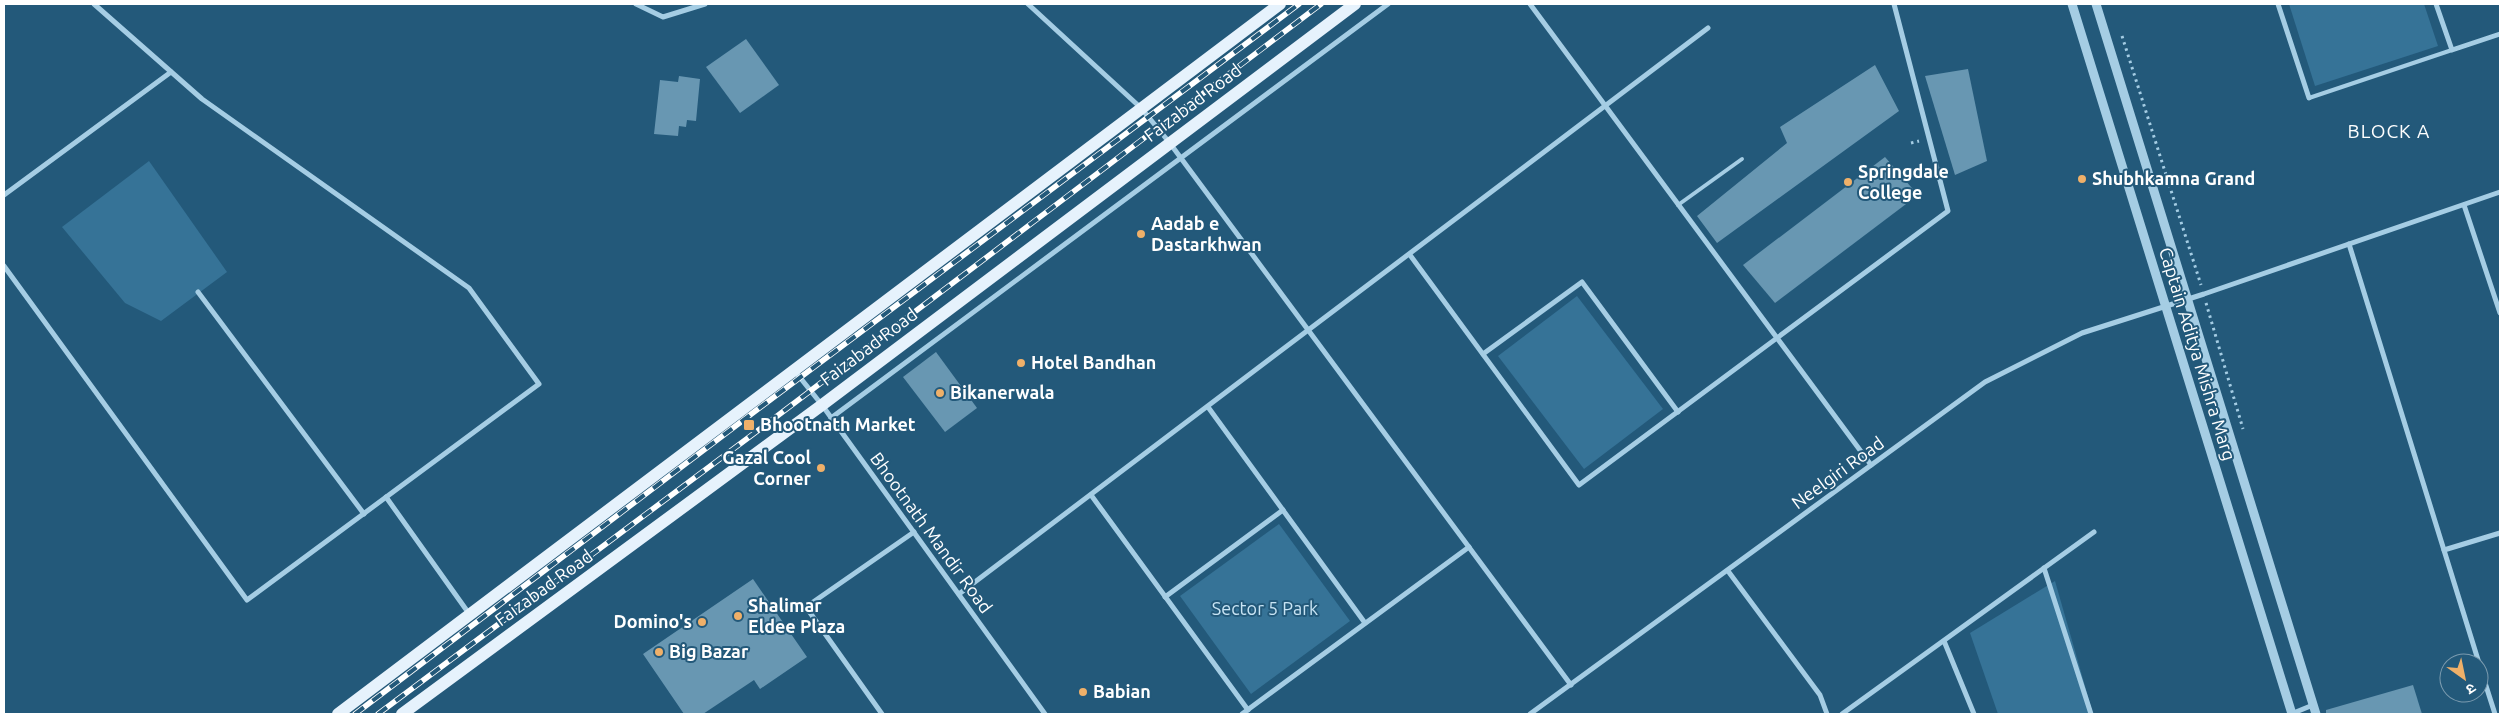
<svg xmlns="http://www.w3.org/2000/svg" width="2504" height="718" viewBox="0 0 2504 718" font-family="Ubuntu,'Noto Sans Devanagari',sans-serif">
  <rect width="100%" height="100%" fill="#23597a"/>
  <g fill="#367397">
    <polygon points="2289,4 2424,4 2438,46 2315,86"/>
    <polygon points="149,161 227,272 161,321 125,303 62,227"/>
    <polygon points="1577,296 1663,409 1584,469 1498,356"/>
    <polygon points="1279,524 1350,621 1251,694 1180,596"/>
    <polygon points="2055,581 2093,714 1998,714 1970,633"/>
  </g>
  <g fill="#6897b2">
    <polygon points="746,39 779,85 740,113 706,67"/>
    <polygon points="1875,65 1899,111 1717,243 1697,216 1787,143 1780,127"/>
    <polygon points="1968,69 1987,161 1955,175 1925,76"/>
    <polygon points="679,76 700,79 696,121 687,120 686,127 679,126 678,136 654,134 660,80 678,82"/>
    <polygon points="1885,157 1918,195 1775,303 1743,265"/>
    <polygon points="936,352 977,408 945,432 903,377"/>
    <polygon points="753,579 807,657 760,689 754,680 703,714 684,714 643,654"/>
    <polygon points="2413,685 2422,714 2326,714 2326,710"/>
  </g>
  <g fill="none" stroke-linecap="round" stroke-linejoin="round">
    <g stroke="#a5cde4" stroke-width="3" stroke-dasharray="2.5 4" stroke-linecap="butt">
      <polyline points="2122,36 2201,285"/>
      <polyline points="1911,143 1919,141"/>
      <polyline points="2206,303 2243,429"/>
    </g>
    <g stroke="#a5cde4" stroke-width="4">
      <polyline points="2309,98 2452,50"/>
      <polyline points="1678,205 1742,159"/>
    </g>
    <g stroke="#a5cde4" stroke-width="5">
      <polyline points="636,4 663,17 705,4"/>
      <polyline points="1028,4 1141,108 1169,142 1571,685"/>
      <polyline points="1530,4 1871,465"/>
      <polyline points="2278,4 2309,98"/>
      <polyline points="2436,4 2452,50 2500,34"/>
      <polyline points="4,195 171,72"/>
      <polyline points="2464,205 2500,313"/>
      <polyline points="2349,244 2479,663"/>
      <polyline points="1410,255 1579,485 1948,211 1894,4"/>
      <polyline points="4,266 247,600 539,384 469,288 202,99 94,4"/>
      <polyline points="198,292 364,514"/>
      <polyline points="1483,354 1582,282 1678,412"/>
      <polyline points="794,370 822,405 1045,714"/>
      <polyline points="1208,407 1365,623"/>
      <polyline points="831,418 1388,4"/>
      <polyline points="1091,495 1248,710"/>
      <polyline points="386,497 470,615"/>
      <polyline points="2444,550 2500,533"/>
      <polyline points="2044,568 2091,714"/>
      <polyline points="1728,571 1820,695 1827,714"/>
      <polyline points="959,594 1708,28"/>
      <polyline points="1165,597 1283,510"/>
      <polyline points="1944,641 1974,714"/>
      <polyline points="2479,664 2495,714"/>
      <polyline points="882,714 806,607 914,532"/>
      <polyline points="1242,714 1469,547"/>
      <polyline points="1530,714 1985,382 2082,333 2204,294 2500,192"/>
      <polyline points="1842,714 2094,532"/>
      <polyline points="2291,714 2313,705"/>
    </g>
    <g stroke="#a5cde4" stroke-width="9">
      <polyline points="2072,4 2292,714"/>
      <polyline points="2096,4 2316,714"/>
    </g>
    <g stroke="#e6f2fc" stroke-width="12">
      <polyline points="338,714 1280,4"/>
      <polyline points="402,714 822,405 1355,4"/>
    </g>
    <g stroke="#fff" stroke-width="5.5">
      <g id="rail">
        <polyline points="355,714 754,412 1299,4"/>
        <polyline points="378,714 764,426 1321,4"/>
      </g>
    </g>
    <use href="#rail" stroke="#23597a" stroke-width="4" stroke-dasharray="11" stroke-linecap="butt"/>
  </g>
  <g fill="#efb069" stroke="#23597a" stroke-width="2">
    <circle cx="2082" cy="179" r="5"/>
    <circle cx="1848" cy="182" r="5"/>
    <circle cx="1141" cy="234" r="5"/>
    <circle cx="1021" cy="363" r="5"/>
    <circle cx="940" cy="393" r="5"/>
    <rect x="743" y="419" width="12" height="12" rx="2.5"/>
    <circle cx="821" cy="468" r="5"/>
    <circle cx="738" cy="616" r="5"/>
    <circle cx="702" cy="622" r="5"/>
    <circle cx="659" cy="652" r="5"/>
    <circle cx="1083" cy="692" r="5"/>
  </g>
  <g text-anchor="middle" stroke-width="4" stroke-linejoin="round" paint-order="stroke">
    <g font-size="18" fill="#fff" stroke="#23597a">
      <text transform="translate(1193 103) rotate(-37)" y="6">Faizabad Road</text>
      <text transform="translate(869 347) rotate(-37)" y="6">Faizabad Road</text>
      <text transform="translate(2197 354) rotate(73)" y="6">Captain Aditya Mishra Marg</text>
      <text transform="translate(1838 473) rotate(-36)" y="6">Neelgiri Road</text>
      <text transform="translate(931 533) rotate(54)" y="6">Bhootnath Mandir Road</text>
      <text transform="translate(544 588) rotate(-36)" y="6">Faizabad Road</text>
    </g>
    <g font-size="18" font-weight="bold" fill="#fff" stroke="#23597a" text-anchor="start">
      <text x="1858" y="178">Springdale<tspan x="1858" dy="21">College</tspan></text>
      <text x="2092" y="185">Shubhkamna Grand</text>
      <text x="1151" y="230">Aadab e<tspan x="1151" dy="21">Dastarkhwan</tspan></text>
      <text x="1031" y="369">Hotel Bandhan</text>
      <text x="950" y="399">Bikanerwala</text>
      <text x="760" y="431">Bhootnath Market</text>
      <text x="811" y="464" text-anchor="end">Gazal Cool<tspan x="811" dy="21">Corner</tspan></text>
      <text x="748" y="612">Shalimar<tspan x="748" dy="21">Eldee Plaza</tspan></text>
      <text x="692" y="628" text-anchor="end">Domino's</text>
      <text x="669" y="658">Big Bazar</text>
      <text x="1093" y="698">Babian</text>
    </g>
    <g font-size="18" fill="#c8e4f4" stroke="#23597a">
      <text x="1265" y="615">Sector 5 Park</text>
    </g>
    <g font-size="19" letter-spacing="1" fill="#fff" stroke="#23597a">
      <text x="2389" y="138">BLOCK A</text>
    </g>
  </g>
  <rect width="2504" height="718" fill="none" stroke="#ffffff" stroke-width="10"/>
  <g transform="translate(2464 678) rotate(147)"><circle r="24" fill="#23597a" stroke="#7b9baf"/>
  <path d="M0-4L9 19L0 12L-9 19Z" fill="#efb069"/>
  <text y="-8" font-size="14" font-weight="bold" text-anchor="middle" fill="#ffffff">उ</text>
  </g>
</svg>
